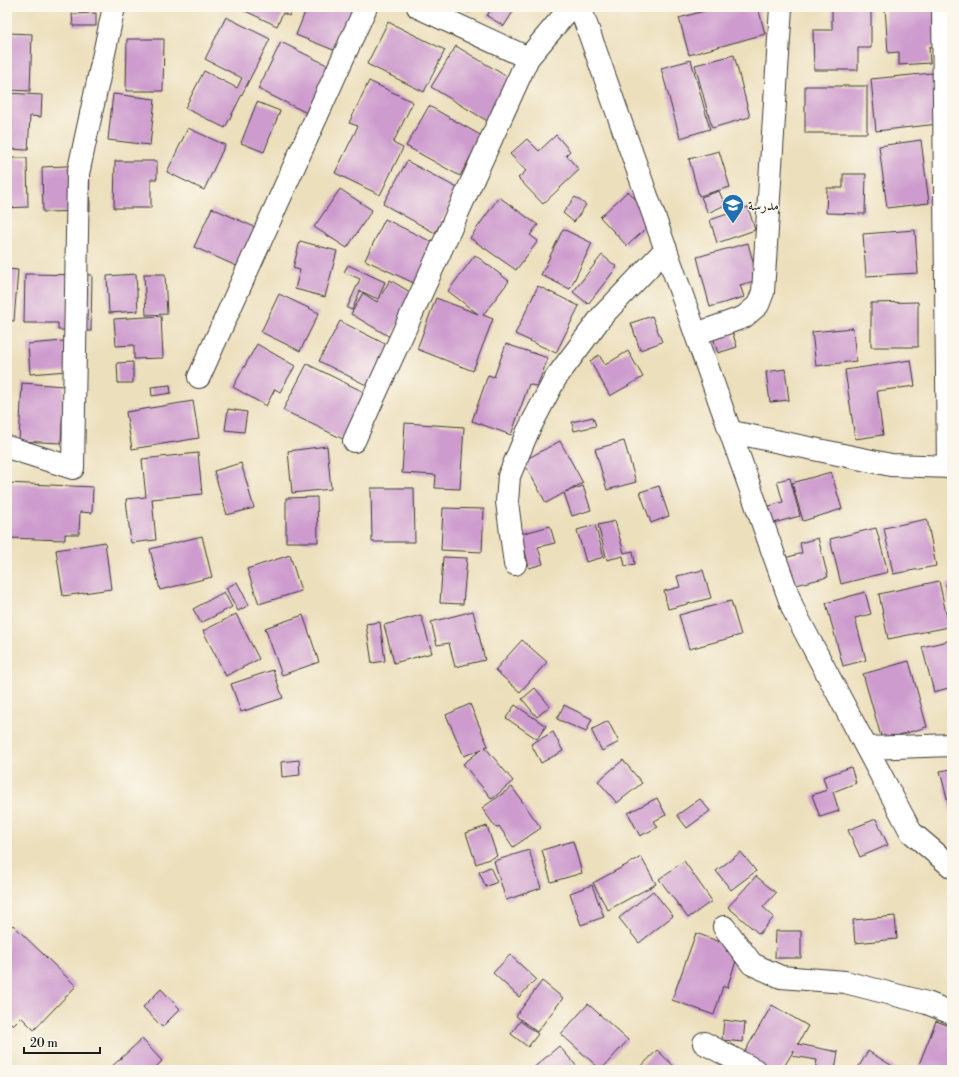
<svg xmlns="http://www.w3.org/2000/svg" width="959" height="1077" viewBox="0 0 959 1077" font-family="'Libre Bodoni',Amiri,serif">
  <rect width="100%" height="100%" fill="#fbf7ec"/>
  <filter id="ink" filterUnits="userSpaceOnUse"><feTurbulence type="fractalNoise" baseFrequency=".025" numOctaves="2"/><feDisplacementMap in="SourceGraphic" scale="8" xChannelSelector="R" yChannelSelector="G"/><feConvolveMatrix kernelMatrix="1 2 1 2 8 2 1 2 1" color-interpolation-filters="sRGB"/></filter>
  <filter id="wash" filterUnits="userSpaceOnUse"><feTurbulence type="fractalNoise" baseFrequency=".012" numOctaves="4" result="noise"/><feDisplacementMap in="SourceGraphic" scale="16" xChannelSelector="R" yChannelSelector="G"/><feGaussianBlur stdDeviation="0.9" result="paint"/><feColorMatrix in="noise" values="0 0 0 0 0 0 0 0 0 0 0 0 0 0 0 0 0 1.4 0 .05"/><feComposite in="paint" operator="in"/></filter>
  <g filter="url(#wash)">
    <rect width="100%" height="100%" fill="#ecdfbc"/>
    <g id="blocks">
      <g fill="#cd9bce">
        <polygon points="237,7 293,7 289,16 283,13 277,26"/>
        <polygon points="307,7 357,7 346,55 296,35"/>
        <polygon points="464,7 475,7 468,12"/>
        <polygon points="492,7 516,7 504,26 487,16"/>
        <polygon points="718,7 758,7 765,34 689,55 679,18"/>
        <polygon points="832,7 871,7 871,48 858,48 858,70 814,70 813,30 832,30"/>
        <polygon points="885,7 937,7 939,46 929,47 930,63 899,65 899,52 888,53"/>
        <polygon points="96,13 96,26 73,26 72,14"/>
        <polygon points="226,17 270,39 225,128 185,108 204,71 237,88 242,78 205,59"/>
        <polygon points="388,22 445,50 424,92 367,64"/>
        <polygon points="8,33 32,34 30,91 7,90"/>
        <polygon points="127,39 164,39 163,91 126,91"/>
        <polygon points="281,42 341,72 309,114 258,89"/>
        <polygon points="456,46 524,87 499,128 431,87"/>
        <polygon points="734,55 750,117 712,128 695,65"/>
        <polygon points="691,60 710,129 680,138 661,68"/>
        <polygon points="932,73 938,124 876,131 871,79"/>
        <polygon points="369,81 413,102 393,143 403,148 380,195 335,173 358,126 349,123"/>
        <rect x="805" y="86" width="62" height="47"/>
        <polygon points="7,93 42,95 41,117 30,116 28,150 7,149"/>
        <polygon points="113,94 155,99 150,145 108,140"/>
        <polygon points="257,102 280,111 264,152 241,143"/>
        <polygon points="429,106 482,136 460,176 406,146"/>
        <polygon points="188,128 225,145 204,190 167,172"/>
        <polygon points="556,135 570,151 566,155 579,170 543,204 518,178 526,171 510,154 527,139 539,151"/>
        <polygon points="921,140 929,203 887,208 879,146"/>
        <polygon points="719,151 730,187 699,196 689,159"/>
        <polygon points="7,158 27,158 28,207 7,208"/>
        <polygon points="115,161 157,161 157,179 151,179 151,208 114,208"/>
        <polygon points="407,161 459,189 435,233 383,204"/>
        <polygon points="89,165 90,211 43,212 42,167"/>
        <polygon points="843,174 866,174 865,214 826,213 827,188 843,188"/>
        <polygon points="340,189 372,210 347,248 314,227"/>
        <polygon points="628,191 655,220 627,246 600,217"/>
        <polygon points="719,191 725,205 708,213 701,197"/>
        <polygon points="499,197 538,225 530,235 538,241 516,270 470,238"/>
        <polygon points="575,197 586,205 574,222 563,213"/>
        <polygon points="748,207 755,230 717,243 710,220"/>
        <polygon points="212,208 261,230 243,269 194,247"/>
        <polygon points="385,219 438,245 418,285 365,260"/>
        <polygon points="7,229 10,246 7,246"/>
        <polygon points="563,229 592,243 570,289 541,275"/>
        <polygon points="915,230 918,273 866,276 863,234"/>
        <polygon points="300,241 337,251 325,297 295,289 300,270 293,268"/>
        <polygon points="748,243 758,280 740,285 744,297 710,307 697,257"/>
        <polygon points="475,255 509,281 483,315 493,319 473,371 417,349 436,298 478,314 448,291"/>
        <polygon points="602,255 617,267 588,304 573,292"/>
        <polygon points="348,265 385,282 378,299 360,291 352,310 347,308 360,279 344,272"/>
        <polygon points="7,269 18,270 14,321 7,320"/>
        <polygon points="25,274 92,275 91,331 58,330 58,323 24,323"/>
        <polygon points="136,274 138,311 109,313 107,276"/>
        <polygon points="144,274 165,274 167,314 146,315"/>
        <polygon points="390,280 415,295 390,337 351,314 363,293 377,302"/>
        <polygon points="538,286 579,306 556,353 515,334"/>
        <polygon points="279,294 319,313 300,351 261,332"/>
        <polygon points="918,302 918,347 871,347 871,303"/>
        <polygon points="161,316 163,358 134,359 134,345 116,346 114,319"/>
        <polygon points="652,316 662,342 640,350 631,323"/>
        <polygon points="340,321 391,347 370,387 319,361"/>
        <polygon points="731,328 737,347 718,353 712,334"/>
        <polygon points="853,328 856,361 816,366 812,332"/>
        <polygon points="64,341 67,371 30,374 28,344"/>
        <polygon points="257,344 295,366 280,392 275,389 266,406 233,387"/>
        <polygon points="506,344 548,358 537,387 529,384 511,435 472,421 488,375 494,377"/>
        <polygon points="628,351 643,377 610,396 590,361 599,355 605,365"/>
        <polygon points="911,360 915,386 877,391 883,435 855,439 845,370"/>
        <polygon points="133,362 133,383 118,383 117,363"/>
        <polygon points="307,364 372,396 349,442 283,410"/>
        <polygon points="785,369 789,400 770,402 766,372"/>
        <polygon points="22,383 64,386 61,443 19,441"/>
        <polygon points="170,385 171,393 152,396 151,387"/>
        <polygon points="193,401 199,438 132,449 126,412"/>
        <polygon points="228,409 247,412 244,432 225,430"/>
        <polygon points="593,417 596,426 574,431 572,422"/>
        <polygon points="405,423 464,427 460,489 435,488 436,475 402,473"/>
        <polygon points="560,441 583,483 565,492 583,486 591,510 572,516 564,493 546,503 523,461"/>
        <polygon points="624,441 636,482 607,490 595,449"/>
        <polygon points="327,446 331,489 292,493 288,451"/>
        <polygon points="198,453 202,494 152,499 156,540 131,543 126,499 146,497 142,459"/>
        <polygon points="241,463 254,508 227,515 214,471"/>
        <polygon points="831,472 842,509 803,521 792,483"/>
        <polygon points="790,478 800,516 770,524 766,507 783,502 777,481"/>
        <polygon points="7,483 93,487 92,513 80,512 79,534 65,534 65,540 7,538"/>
        <polygon points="659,486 669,516 651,523 640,492"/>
        <polygon points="371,488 414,488 415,542 372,542"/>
        <polygon points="317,497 318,542 286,542 286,498"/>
        <polygon points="443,508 484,509 482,552 441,550"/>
        <polygon points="927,519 936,566 893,574 884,528"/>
        <polygon points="615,521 624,553 633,551 635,564 625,566 623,556 607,560 598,525"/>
        <polygon points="595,525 604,557 586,562 577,530"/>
        <polygon points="550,526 555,543 538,547 543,564 529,568 521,534"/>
        <polygon points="876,528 888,572 841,584 830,539"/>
        <polygon points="202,536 212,577 160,590 150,549"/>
        <polygon points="818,538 828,577 792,586 785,558 802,553 800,543"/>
        <polygon points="105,542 111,589 63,596 56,550"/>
        <polygon points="290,555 301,591 259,604 247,569"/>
        <polygon points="443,557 467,558 463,604 440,603"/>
        <polygon points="703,570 711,598 668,609 664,591 680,587 677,576"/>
        <polygon points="939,581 949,627 888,639 879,594"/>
        <polygon points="237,582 249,605 238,611 226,588"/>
        <polygon points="952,583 952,605 950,606 946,584"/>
        <polygon points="224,592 232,607 201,623 193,609"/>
        <polygon points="865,592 871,614 855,618 866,660 843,666 826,603"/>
        <polygon points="731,601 741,635 689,649 679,615"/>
        <polygon points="473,611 485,660 455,667 449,643 437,645 431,622"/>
        <polygon points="236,614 259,659 226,676 203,631"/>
        <polygon points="303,615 319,662 282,675 265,628"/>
        <polygon points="421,615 432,653 394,663 384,625"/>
        <polygon points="380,622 385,661 372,663 366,624"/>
        <polygon points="522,640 547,662 520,692 495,670"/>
        <polygon points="952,640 952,687 934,692 922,647"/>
        <polygon points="909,661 927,727 882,740 863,674"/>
        <polygon points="273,670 283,698 241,712 231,684"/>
        <polygon points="535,688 550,706 537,717 522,699"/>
        <polygon points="470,704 488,746 485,747 513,781 492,799 463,764 482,749 464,756 446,715"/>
        <polygon points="515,705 546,726 537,739 506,718"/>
        <polygon points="564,705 592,719 586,732 557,719"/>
        <polygon points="608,721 619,742 602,751 591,730"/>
        <polygon points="553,732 563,751 541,763 531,744"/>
        <polygon points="299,760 300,775 282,777 281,762"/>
        <polygon points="623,760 642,783 617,803 598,781"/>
        <polygon points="851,767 856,783 833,792 839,811 820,817 812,795 827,790 823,777"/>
        <polygon points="952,769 952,814 951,814 940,771"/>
        <polygon points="512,787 541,828 513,847 499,826 496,828 482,808"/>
        <polygon points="657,798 666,815 654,821 658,827 640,836 628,813"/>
        <polygon points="700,799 710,811 687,828 677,815"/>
        <polygon points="876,819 888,845 860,857 848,830"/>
        <polygon points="487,826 497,856 476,864 466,833"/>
        <polygon points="573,841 582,873 551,882 542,850"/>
        <polygon points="529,850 541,888 506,900 494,861"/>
        <polygon points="741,852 756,871 731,890 716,871"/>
        <polygon points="641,857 656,884 608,910 593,883"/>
        <polygon points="684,861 712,901 688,918 659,879"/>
        <polygon points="490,867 497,882 486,887 479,872"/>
        <polygon points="756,876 776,893 763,907 774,917 759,934 728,907"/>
        <polygon points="592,885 604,917 581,925 570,893"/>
        <polygon points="653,891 673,916 639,943 619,918"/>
        <polygon points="895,916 897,939 855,943 853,920"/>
        <polygon points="13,925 76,986 34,1030 21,1017 13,1025 7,1019 7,932"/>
        <polygon points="776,931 801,931 801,958 775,958"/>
        <polygon points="696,933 728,945 726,951 738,955 727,988 723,986 714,1015 672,1000"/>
        <polygon points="510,955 536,979 519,997 493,973"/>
        <polygon points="542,981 563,998 537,1032 516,1016"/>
        <polygon points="161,989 180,1009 162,1027 143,1007"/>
        <polygon points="588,1004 628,1040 601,1070 561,1034"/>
        <polygon points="772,1005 808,1026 798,1044 838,1052 835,1070 815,1070 817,1060 793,1056 794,1050 782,1070 763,1070 741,1058"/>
        <polygon points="724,1020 745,1023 743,1042 722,1040"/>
        <polygon points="520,1021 538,1034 528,1047 511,1034"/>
        <polygon points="936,1021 952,1027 952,1070 924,1070 918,1067"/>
        <polygon points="142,1039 162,1061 153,1070 108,1070"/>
        <polygon points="559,1046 580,1070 531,1070"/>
        <polygon points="657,1050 678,1070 638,1070"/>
        <polygon points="868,1051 899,1070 857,1070"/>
      </g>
    </g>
  </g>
  <g filter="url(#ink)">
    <use href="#blocks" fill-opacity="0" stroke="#3b3934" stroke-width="1"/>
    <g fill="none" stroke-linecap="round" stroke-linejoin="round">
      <g stroke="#3b3934" stroke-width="24">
        <g id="street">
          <polyline points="418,7 528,58"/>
          <polyline points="580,7 793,609 911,832 952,867"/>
          <polyline points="943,7 948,467"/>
          <polyline points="696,334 744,317 758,305 763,292 781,7"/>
          <polyline points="199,377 366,7"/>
          <polyline points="732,432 891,465 952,467"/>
          <polyline points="354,441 528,58 571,7"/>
          <polyline points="7,447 73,468 78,174 114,7"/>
          <polyline points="515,564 507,502 509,476 528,431 555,379 602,316 666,249"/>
          <polyline points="867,748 952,745"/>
          <polyline points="724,927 752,964 781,977 845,982 927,1003 952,1013"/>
          <polyline points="704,1043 755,1070"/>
        </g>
      </g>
      <use href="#street" stroke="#fff" stroke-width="22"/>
    </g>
  </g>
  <defs>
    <g id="school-pin" transform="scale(1.15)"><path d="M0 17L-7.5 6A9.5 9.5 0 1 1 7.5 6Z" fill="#1f6fb2" stroke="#fbf7ec"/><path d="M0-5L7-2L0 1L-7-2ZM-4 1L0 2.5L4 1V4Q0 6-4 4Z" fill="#fff"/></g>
  </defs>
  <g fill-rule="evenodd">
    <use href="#school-pin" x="733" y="205"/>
  </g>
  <g text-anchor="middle" stroke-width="3" stroke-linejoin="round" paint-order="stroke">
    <g font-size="14" fill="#1c1c1c" stroke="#fbf7ec" text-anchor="start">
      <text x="748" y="210">مدرسة</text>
    </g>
  </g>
  <rect width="959" height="1077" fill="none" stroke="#fbf7ec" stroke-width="24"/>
  <path d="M24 1047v6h76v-6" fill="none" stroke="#1c1c1c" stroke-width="2"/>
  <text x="30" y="1047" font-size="12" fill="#1c1c1c" stroke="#fbf7ec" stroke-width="3" paint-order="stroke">20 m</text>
</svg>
